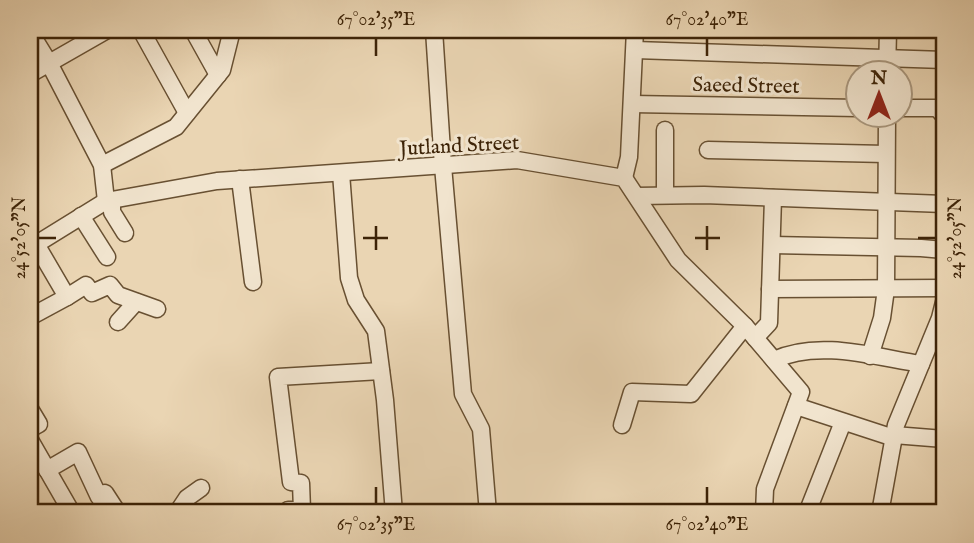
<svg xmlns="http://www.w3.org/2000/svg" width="974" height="543" viewBox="0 0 974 543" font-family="'IM FELL English',serif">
  <rect width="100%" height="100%" fill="#ead5b3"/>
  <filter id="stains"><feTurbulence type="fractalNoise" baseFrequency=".00286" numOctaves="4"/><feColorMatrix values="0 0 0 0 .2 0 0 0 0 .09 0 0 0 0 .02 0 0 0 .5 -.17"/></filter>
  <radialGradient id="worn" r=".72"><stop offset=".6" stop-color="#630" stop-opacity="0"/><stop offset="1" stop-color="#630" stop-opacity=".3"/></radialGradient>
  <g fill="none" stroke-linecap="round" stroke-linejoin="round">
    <g stroke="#685032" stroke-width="19">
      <g id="minor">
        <polyline points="141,30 187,113"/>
        <polyline points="193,30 218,75"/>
        <polyline points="434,30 443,166 463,394 481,429 488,513"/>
        <polyline points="30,32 49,63 102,165 106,201"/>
        <polyline points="635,50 944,60"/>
        <polyline points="30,74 107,30"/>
        <polyline points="887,74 888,30"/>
        <polyline points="632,104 858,108"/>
        <polyline points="900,108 937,108 944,116"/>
        <polyline points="665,130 665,195"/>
        <polyline points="708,150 886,154"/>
        <polyline points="102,165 176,127 222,70 232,30"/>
        <polyline points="341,173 349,278 356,300 376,331 385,400 394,513"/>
        <polyline points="624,178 629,157 635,30"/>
        <polyline points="240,179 253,282"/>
        <polyline points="637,196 704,195 944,204"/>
        <polyline points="112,200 112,212 125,233"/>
        <polyline points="81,216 107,257"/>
        <polyline points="772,245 921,248 944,250"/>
        <polyline points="30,248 106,201 217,181 517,160 624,178 678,260 745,326 801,392 765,489 764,513"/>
        <polyline points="770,289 944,288"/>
        <polyline points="67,297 86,285 92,293 110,285 118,295 157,309"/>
        <polyline points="30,317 67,297 36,244"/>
        <polyline points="118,322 136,302"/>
        <polyline points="755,338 769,323 773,198"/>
        <polyline points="870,356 882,318 886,289 887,116"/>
        <path d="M774,360C818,339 875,357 921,364"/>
        <polyline points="796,406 894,438"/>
        <polyline points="30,409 39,424 30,429"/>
        <polyline points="622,425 632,392 691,394 745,326"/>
        <polyline points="894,435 944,439"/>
        <polyline points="30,440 72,513"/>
        <polyline points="47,470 78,452 99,497 105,493 118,513"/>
        <polyline points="177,513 187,498 201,488"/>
        <polyline points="288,513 288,510 302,510 301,483 291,482 278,377 381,371"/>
        <polyline points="807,513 843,422"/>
        <polyline points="880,513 896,425 940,318 944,302"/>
      </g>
    </g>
    <use href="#minor" stroke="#f1e4ce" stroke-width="16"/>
  </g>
  <path fill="none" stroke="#3d2307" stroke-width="2.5" d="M376,38V56M707,38V56M376,226V250M707,226V250M38,238H56M363,238H388M695,238H720M918,238H936M376,487V504M707,487V504"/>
  <g text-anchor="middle" stroke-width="6" stroke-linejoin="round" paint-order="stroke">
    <g font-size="21" fill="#3d2307" stroke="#f1e4ce">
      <text transform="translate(746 85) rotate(1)" y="7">Saeed Street</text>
      <text transform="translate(459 145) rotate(-3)" y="7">Jutland Street</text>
    </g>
  </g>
  <rect width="974" height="543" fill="none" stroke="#ead5b3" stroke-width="77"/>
  <g transform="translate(879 94)"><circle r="33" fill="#f1e4ce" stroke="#a9977e" stroke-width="2"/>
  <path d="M0-5L12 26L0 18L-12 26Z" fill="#8f2418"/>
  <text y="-10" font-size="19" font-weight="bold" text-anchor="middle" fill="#3d2307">N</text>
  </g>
  <rect x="38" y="38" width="898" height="466" fill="none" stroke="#3d2307" stroke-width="2.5"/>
  <g font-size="18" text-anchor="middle" fill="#3d2307">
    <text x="376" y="25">67°02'35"E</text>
    <text x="707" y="25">67°02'40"E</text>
    <text transform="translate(19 238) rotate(-90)" y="6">24°52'05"N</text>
    <text transform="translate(955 238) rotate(-90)" y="6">24°52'05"N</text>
    <text x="376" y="530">67°02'35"E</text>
    <text x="707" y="530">67°02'40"E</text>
  </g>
  <rect width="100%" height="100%" filter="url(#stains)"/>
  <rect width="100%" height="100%" fill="url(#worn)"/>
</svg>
